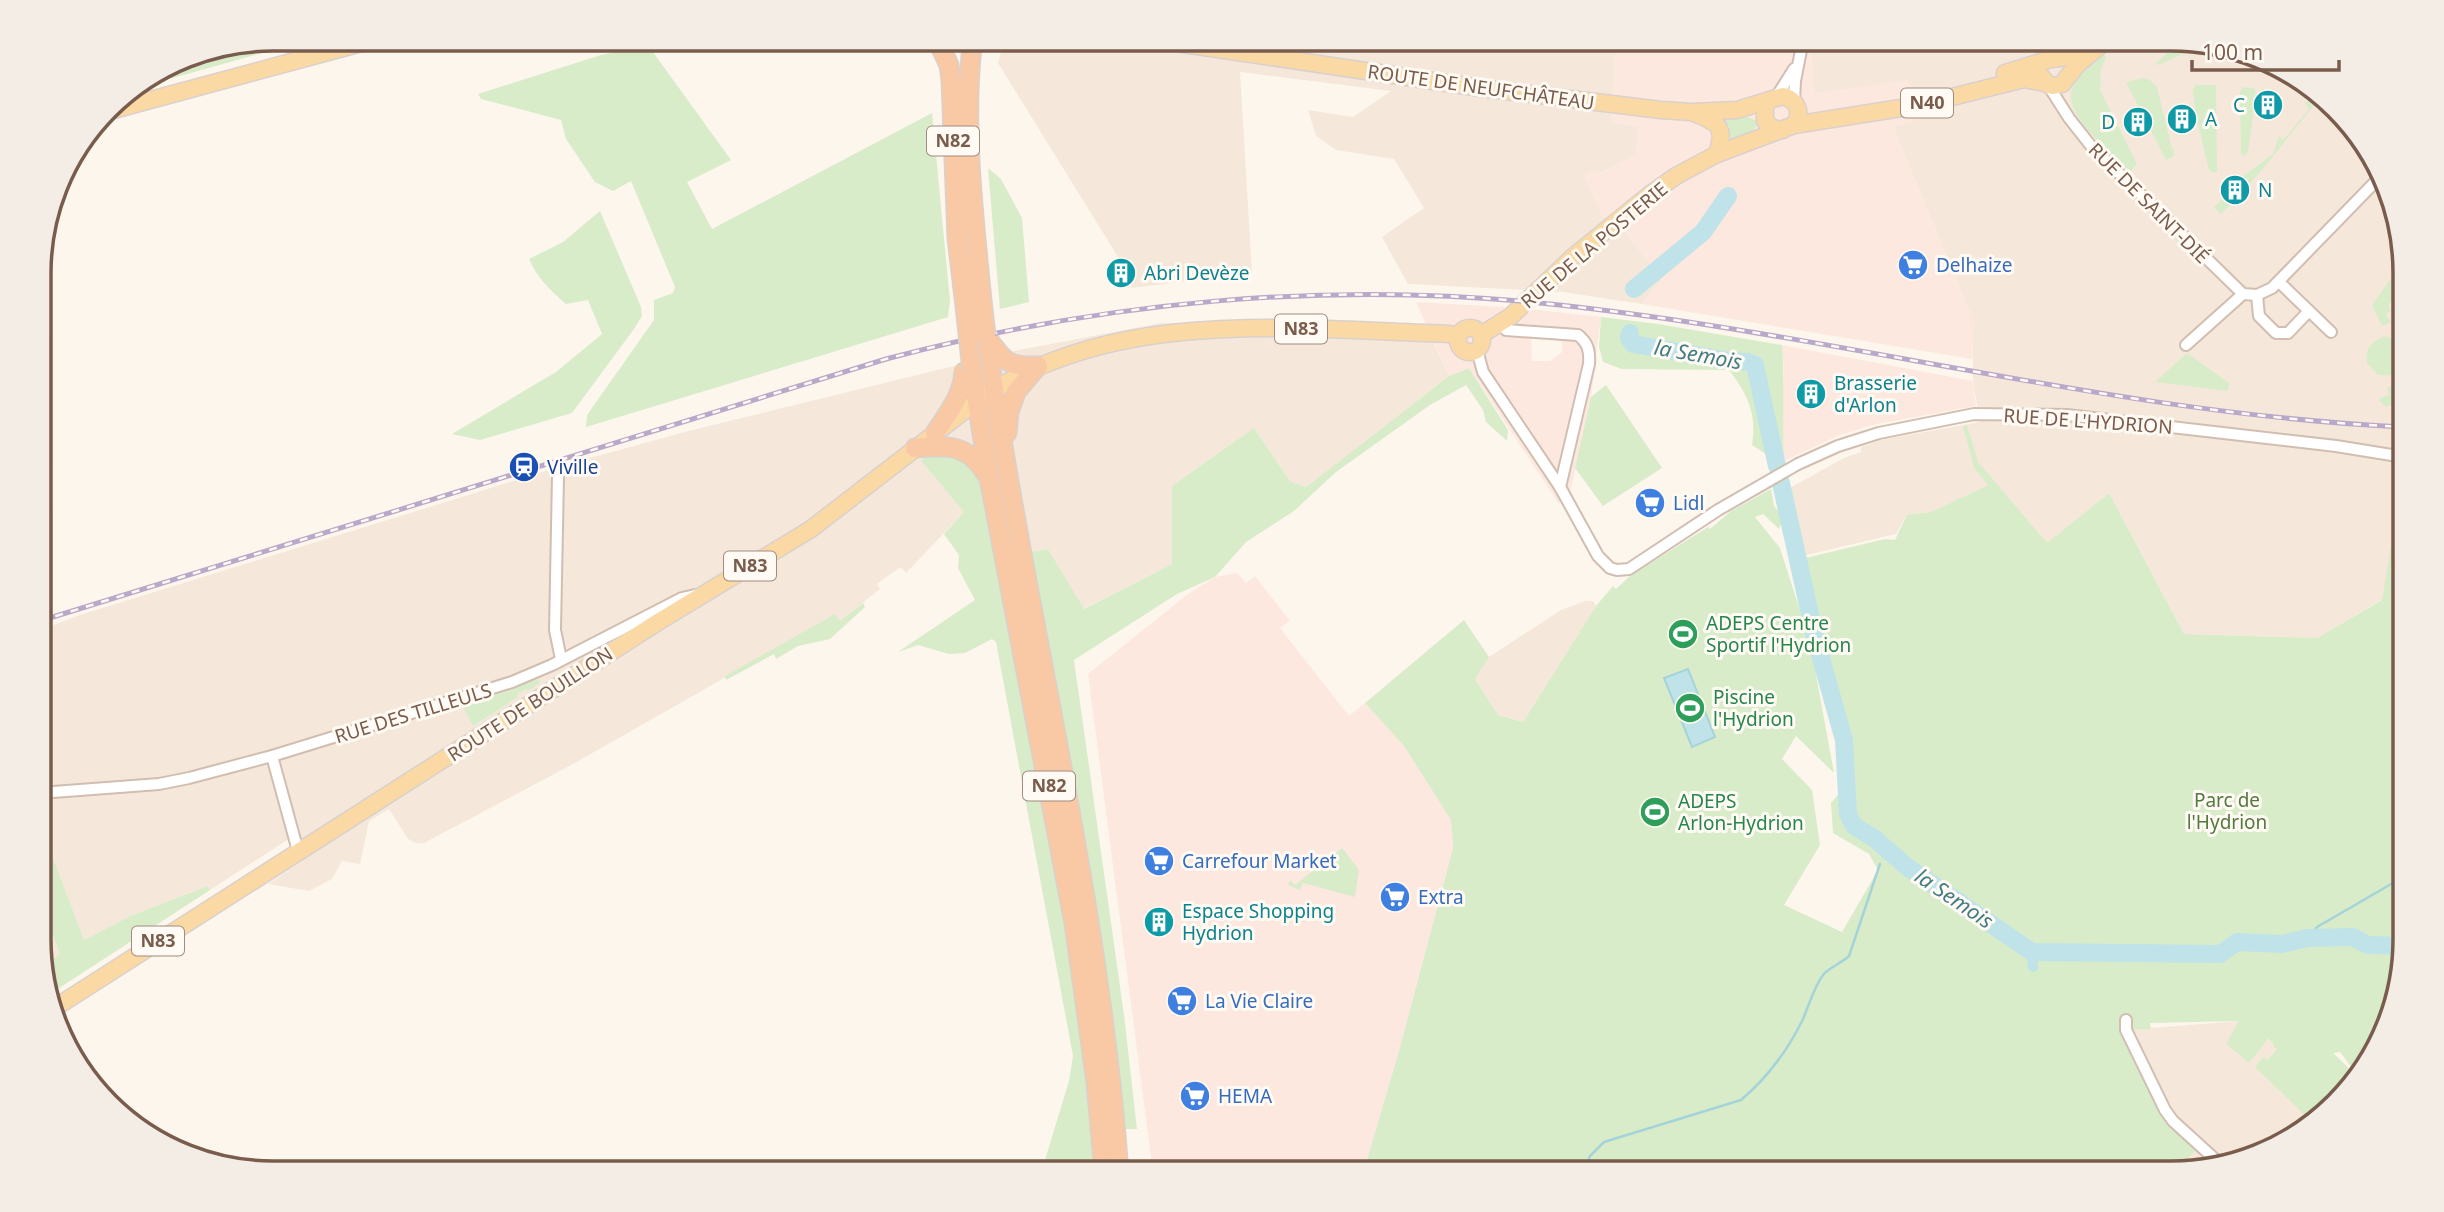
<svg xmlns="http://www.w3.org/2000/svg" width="2444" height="1212" viewBox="0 0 2444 1212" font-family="'Noto Sans',sans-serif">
  <rect width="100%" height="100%" fill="#fdf6ec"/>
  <g fill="#f5e8da">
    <polygon points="1005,38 1406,38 1414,51 1456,39 1616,39 1611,122 1638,126 1636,155 1598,174 1619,224 1662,279 1642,304 1563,292 1408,284 1382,237 1424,208 1394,159 1336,150 1316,136 1308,110 1353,117 1391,91 1240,72 1252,273 1132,288 1128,273 998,63"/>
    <polygon points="1939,38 2171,39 2274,62 2366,142 2404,243 2405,695 2381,600 2317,638 2184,634 2109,493 2046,544 1976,468 1988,485 1931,512 1907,515 1896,534 1798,557 1790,523 1785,512 1786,490 1844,458 1861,452 1861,447 1885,439 1980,422 1973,381 1972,318 1893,127 1908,81 1814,94 1810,39 1856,39 1861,49 1941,46"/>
    <polygon points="1161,323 1425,324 1449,376 1306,487 1290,481 1254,428 1172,486 1172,564 1083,609 1048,549 997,557 983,480 921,461 964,512 906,573 901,567 889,575 877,584 880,589 840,621 835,615 573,764 424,843 416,843 408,839 389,809 369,821 360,864 342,861 332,879 309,891 268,884 302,861 289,839 210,890 208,886 130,916 84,940 40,823 40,630 80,615 575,462 685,432 1019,350"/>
    <polygon points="1585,601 1593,601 1596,606 1523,722 1498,715 1475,679 1489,657 1561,610"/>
    <polygon points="40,903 60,954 41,967"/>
    <polygon points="2240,1021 2274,1044 2277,1049 2268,1061 2302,1111 2312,1122 2301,1134 2186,1173 2175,1173 2199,1145 2173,1121 2126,1030"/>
  </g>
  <g fill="#fde8e0" fill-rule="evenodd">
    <polygon points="1616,39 1810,39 1814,94 1908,80 1915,121 1893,127 1972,318 1972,359 1642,304 1662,279 1619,224 1603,218 1584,175 1595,170 1599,174 1636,154 1638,126 1611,122"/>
    <polygon points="1856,39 1939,39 1941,47 1861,49"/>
    <path d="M1416,302L1519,308L1601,317L1591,397L1571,488L1559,504L1469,368L1449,376ZM1531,336L1562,338V352L1550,361H1532Z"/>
    <polygon points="1782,345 1973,381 1976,406 1876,424 1840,435 1784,461 1782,409 1784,374"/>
    <polygon points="1237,573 1246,583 1255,576 1290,621 1280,628 1349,716 1365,703 1404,746 1451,820 1453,848 1399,1051 1363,1173 1153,1173 1088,674 1188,594 1215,577"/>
  </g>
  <g fill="#d8ecc9">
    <polygon points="272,39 280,48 130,90 184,56"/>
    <polygon points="2168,39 2181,41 2190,51 2158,65 2155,64 2167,53 2168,48 2163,43"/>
    <polygon points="648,45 731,160 687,182 712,229 932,113 950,301 948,317 586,427 587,415 654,320 654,300 673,293 675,287 631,181 613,191 595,182 566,139 561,120 481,99 478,94 601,55"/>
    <path d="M2104,54L2106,57L2100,72L2101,86L2099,88L2137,164L2130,171C2113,155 2066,116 2071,92C2074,77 2094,64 2104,54Z"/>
    <polygon points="2142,78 2150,80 2157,87 2172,149 2174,149 2174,156 2166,160 2126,82"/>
    <polygon points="2196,85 2216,85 2217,173 2210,171 2208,166 2195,111 2193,89"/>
    <polygon points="2243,87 2254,88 2256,94 2248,152 2244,156 2241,153 2240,92"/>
    <polygon points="2313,96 2318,100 2262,170 2221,214 2214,207 2222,199 2225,202 2248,185 2243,176 2273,154 2279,136 2283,140 2309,109 2305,103"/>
    <path d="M1744,116L1758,121C1755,135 1743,137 1731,142L1729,126L1721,119Z"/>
    <polygon points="988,168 1001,179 1022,218 1029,302 1000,309"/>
    <path d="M600,211L641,307L642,316L634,329L572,413L480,440L452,434L556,372L602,334L588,300L566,304C551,291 537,278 529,259L563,242Z"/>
    <polygon points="2404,261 2404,296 2388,304 2391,311 2386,314 2391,322 2382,326 2372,305"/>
    <path d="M1601,317L1658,324L1782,345C1785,384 1782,422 1784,461L1780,463L1752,445C1757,414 1748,395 1729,370L1622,369L1603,362L1599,347Z"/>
    <path d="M2384,336L2404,342V376L2378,375L2367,363C2364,348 2372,343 2384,336Z"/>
    <polygon points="2187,353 2230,384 2227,391 2155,382"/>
    <path d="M1469,368L1508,430L1507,441L1486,422L1483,410L1466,385L1430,405L1336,472L1294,511L1246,542L1215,577L1177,594L1074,660L1124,1015L1137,1129H1124C1103,935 1067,744 1030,552L1048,549L1084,609L1172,564V486L1254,428L1290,481L1306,487L1449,376Z"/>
    <polygon points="1606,385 1662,468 1603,506 1575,468 1591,397"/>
    <polygon points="2404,386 2404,414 2391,405 2386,407 2378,399 2389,395 2387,387"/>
    <polygon points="1967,425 1978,462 2047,543 2109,493 2184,634 2317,638 2382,600 2391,546 2404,549 2405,940 2382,1042 2355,1072 2340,1052 2333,1053 2354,1073 2312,1122 2255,1067 2263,1057 2268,1060 2277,1049 2273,1046 2274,1044 2268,1039 2249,1063 2226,1044 2239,1021 2150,1023 2151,1029 2127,1030 2165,1110 2199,1146 2175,1173 1363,1173 1399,1051 1453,848 1451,820 1404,746 1365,703 1464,620 1489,657 1475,679 1498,715 1523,722 1596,606 1613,586 1616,589 1630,576 1708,527 1710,529 1731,511 1771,489 1774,506 1784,518 1779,529 1763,514 1755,517 1780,548 1810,642 1834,773 1796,736 1782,759 1812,790 1820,845 1784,905 1842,932 1878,870 1869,854 1833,833 1831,803 1843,789 1842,755 1793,561 1885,539 1895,540 1907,515 1931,512 1988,485 1974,468 1963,426"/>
    <polygon points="956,452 983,480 1067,931 1088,1083 1093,1173 1041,1173 1069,1081 1073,1056 996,642 992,639 965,653 949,654 918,645 898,652 975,600 958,568 959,555 944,534 964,512 921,461 928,454"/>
    <polygon points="863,603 865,607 830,639 798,646 776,659 774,654 726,680 725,676 835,614 840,621"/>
    <polygon points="538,679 540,683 528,691 526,689 517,694 518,697 473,726 463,707"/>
    <polygon points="40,823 84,940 130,916 208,886 210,890 50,994 41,967 60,954 40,903"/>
    <polygon points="1342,848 1359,870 1355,897 1303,883 1300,890 1288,885 1290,880 1295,885"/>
  </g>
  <polygon fill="#bfe3e8" stroke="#a5d3da" stroke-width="2" points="1688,669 1715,737 1692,747 1664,678"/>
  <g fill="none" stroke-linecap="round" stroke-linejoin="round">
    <g stroke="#a5d3da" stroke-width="2.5">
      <polyline points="1883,856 1885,848"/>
      <polyline points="2307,938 2317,927 2405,876"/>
      <path d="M1589,1173L1586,1167L1590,1156L1604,1142L1741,1100C1767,1078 1788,1050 1803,1019C1809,1005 1814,987 1823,975C1828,968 1842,963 1849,956L1880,864"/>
    </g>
    <polyline stroke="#bfe3e8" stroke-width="10" points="2032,952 2033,967"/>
    <g stroke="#bfe3e8" stroke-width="18">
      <polyline points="1634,289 1703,232 1728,196"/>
      <polyline points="1630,333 1629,338 1633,344 1729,361 1748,362 1755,365 1777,466"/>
      <polyline points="1781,483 1815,637 1844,740 1848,814 1854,826 1874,838 1906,866 2032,952 2220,954 2237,942 2282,944 2307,938 2353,937 2368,945 2404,946"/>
    </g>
    <g stroke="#d1beb0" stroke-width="14">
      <g id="minor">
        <polyline points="2048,85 2069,118 2091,146 2243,294 2257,295 2272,288 2379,178"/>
        <polyline points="1777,96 1794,69"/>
        <polyline points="1794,101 1795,81 1802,45 1800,38"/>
        <polyline points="2279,282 2331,332"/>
        <polyline points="2257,295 2259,316 2276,333 2288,333 2309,311"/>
        <path d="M1500,324L1506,330L1578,335C1588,343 1590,351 1589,364L1560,487"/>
        <polyline points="2186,345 2243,294"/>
        <polyline points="1477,350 1483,372 1560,487 1598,556 1610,568 1617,570 1629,569 1718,510 1798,464 1838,446 1879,433 1974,414 2067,415 2336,446 2404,457"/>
        <polyline points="558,476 555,630 561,659"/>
        <polyline points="272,756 298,851"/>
        <polyline points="40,793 159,784 189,778 272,756 512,682 552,665 682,598 695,595"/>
        <polyline points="2126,1020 2126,1030 2165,1110 2173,1121 2218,1162"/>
      </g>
    </g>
    <g stroke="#dad1cd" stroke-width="19">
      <g id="primary">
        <path d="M1143,38L1481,88L1661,110L1691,112L1737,110L1783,96C1797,100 1803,112 1794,125"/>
        <polyline points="2005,73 2051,59 2067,57 2093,38"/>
        <polyline points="2041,76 2048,85 2053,86 2062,84 2077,65 2109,38"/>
        <polyline points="1769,100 1765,107 1765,121 1772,128 1783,130"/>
        <polyline points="106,112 380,38"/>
        <path d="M1694,113C1719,123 1726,127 1717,154"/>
        <circle cx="1470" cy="340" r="12"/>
        <polyline points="1481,335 1511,316 1574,256 1649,195 1676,176 1717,154 1794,125 1920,105 2024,79 2045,83"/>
        <path d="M56,1007L658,622L811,529L977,401C1112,306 1293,329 1450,334L1458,337"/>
      </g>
    </g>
    <g stroke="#dad1cd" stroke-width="21">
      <g id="trunk">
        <polyline points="940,46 949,65 951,80 957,238 965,306"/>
        <path d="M972,46C963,129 974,218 982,301"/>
        <path d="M986,336C1025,616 1099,891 1119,1173"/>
        <path d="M988,339C1005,362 1008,367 1038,366"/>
        <polyline points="972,370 989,478 1074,923 1096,1082 1104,1173"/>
        <path d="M935,433C948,413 962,397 964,372"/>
        <polyline points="1007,433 1009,412 1016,392 1038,366"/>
        <path d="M915,448C949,445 968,444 987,475"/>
      </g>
    </g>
    <use href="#minor" stroke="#fff" stroke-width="10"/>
    <use href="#primary" stroke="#fbd9a5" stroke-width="16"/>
    <use href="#trunk" stroke="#f9c8a4" stroke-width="18"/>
    <g stroke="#b9a8c9" stroke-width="5">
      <path id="rail" d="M40,621L886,359C1101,302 1328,280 1550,304C1836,334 2116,414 2404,427"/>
    </g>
    <use href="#rail" stroke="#fffaf3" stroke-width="2.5" stroke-dasharray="8" stroke-linecap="butt"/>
    <g stroke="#dad1cd" stroke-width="21" stroke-linecap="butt">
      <g id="trunk-bridge">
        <polyline points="982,301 986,336"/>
        <polyline points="965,306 972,370"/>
      </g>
    </g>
    <use href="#trunk-bridge" stroke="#f9c8a4" stroke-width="18"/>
  </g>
  <defs>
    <g id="building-disc" transform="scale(1.575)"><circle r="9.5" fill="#0f9aa8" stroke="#fffaf3"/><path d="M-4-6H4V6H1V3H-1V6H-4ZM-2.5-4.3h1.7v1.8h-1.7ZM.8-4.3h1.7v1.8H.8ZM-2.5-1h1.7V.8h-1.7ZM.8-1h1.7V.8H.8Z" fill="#fff"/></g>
    <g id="supermarket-disc" transform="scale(1.575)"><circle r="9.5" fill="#3f7fe0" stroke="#fffaf3"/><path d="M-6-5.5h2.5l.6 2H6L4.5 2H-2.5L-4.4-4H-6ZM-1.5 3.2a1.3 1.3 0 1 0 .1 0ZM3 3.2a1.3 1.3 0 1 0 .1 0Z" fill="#fff"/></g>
    <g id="station-disc" transform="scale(1.575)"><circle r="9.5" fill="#1a4fb4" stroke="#fffaf3"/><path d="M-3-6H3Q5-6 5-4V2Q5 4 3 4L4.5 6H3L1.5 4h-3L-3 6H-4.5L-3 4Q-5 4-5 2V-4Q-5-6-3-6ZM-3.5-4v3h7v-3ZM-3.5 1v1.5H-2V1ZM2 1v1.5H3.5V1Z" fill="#fff"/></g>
    <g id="stadium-disc" transform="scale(1.575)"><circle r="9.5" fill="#2e9e5b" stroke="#fffaf3"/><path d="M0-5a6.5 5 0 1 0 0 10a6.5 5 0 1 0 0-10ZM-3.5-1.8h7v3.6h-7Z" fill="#fff"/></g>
  </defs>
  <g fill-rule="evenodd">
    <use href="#building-disc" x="2268" y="105"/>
    <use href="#building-disc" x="2182" y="119"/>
    <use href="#building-disc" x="2138" y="122"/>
    <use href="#building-disc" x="2235" y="190"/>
    <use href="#supermarket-disc" x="1913" y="265"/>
    <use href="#building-disc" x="1121" y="273"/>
    <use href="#building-disc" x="1811" y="394"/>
    <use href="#station-disc" x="524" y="467"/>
    <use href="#supermarket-disc" x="1650" y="503"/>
    <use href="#stadium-disc" x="1683" y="634"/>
    <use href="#stadium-disc" x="1690" y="708"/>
    <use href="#stadium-disc" x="1655" y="812"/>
    <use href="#supermarket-disc" x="1159" y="861"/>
    <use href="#supermarket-disc" x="1395" y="897"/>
    <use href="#building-disc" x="1159" y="922"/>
    <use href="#supermarket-disc" x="1182" y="1001"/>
    <use href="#supermarket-disc" x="1195" y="1096"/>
  </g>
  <g text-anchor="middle" stroke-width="6" stroke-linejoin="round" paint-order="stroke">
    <g fill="#fffaf3" stroke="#a28b7f" stroke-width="2">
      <rect x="1901" y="88.5" width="52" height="29" rx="5"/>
      <rect x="927" y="126.5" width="52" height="29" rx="5"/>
      <rect x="1275" y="314.5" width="52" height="29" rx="5"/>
      <rect x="724" y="551.5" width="52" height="29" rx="5"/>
      <rect x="1023" y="771.5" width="52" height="29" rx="5"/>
      <rect x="132" y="926.5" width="52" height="29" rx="5"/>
    </g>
    <g font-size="18" font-weight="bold" fill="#7a5c4d">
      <text x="1927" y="109">N40</text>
      <text x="953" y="147">N82</text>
      <text x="1301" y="335">N83</text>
      <text x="750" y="572">N83</text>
      <text x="1049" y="792">N82</text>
      <text x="158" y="947">N83</text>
    </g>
    <g font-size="19" fill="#7a5c4d" stroke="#fffaf3">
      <text transform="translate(1481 87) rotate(8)" y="7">ROUTE DE NEUFCHÂTEAU</text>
      <text transform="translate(2149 203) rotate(45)" y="7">RUE DE SAINT-DIÉ</text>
      <text transform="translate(1594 245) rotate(-40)" y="7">RUE DE LA POSTERIE</text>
      <text transform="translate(2088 421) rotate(4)" y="7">RUE DE L'HYDRION</text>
      <text transform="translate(530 704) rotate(-33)" y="7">ROUTE DE BOUILLON</text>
      <text transform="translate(413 713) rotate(-17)" y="7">RUE DES TILLEULS</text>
    </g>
    <g font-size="19" fill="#0d838f" stroke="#fffaf3" text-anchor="start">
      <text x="2245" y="112" text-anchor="end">C</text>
      <text x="2205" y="126">A</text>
      <text x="2115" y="129" text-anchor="end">D</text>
      <text x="2258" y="197">N</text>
      <text x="1144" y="280">Abri Devèze</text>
      <text x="1834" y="390">Brasserie<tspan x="1834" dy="22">d'Arlon</tspan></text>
      <text x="1182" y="918">Espace Shopping<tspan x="1182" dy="22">Hydrion</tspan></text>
    </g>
    <g font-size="19" fill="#366cbe" stroke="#fffaf3" text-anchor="start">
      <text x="1936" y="272">Delhaize</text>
      <text x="1673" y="510">Lidl</text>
      <text x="1182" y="868">Carrefour Market</text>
      <text x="1418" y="904">Extra</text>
      <text x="1205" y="1008">La Vie Claire</text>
      <text x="1218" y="1103">HEMA</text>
    </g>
    <g font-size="19" fill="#164399" stroke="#fffaf3" text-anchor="start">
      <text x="547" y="474">Viville</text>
    </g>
    <g font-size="19" fill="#27864d" stroke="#fffaf3" text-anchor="start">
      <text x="1706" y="630">ADEPS Centre<tspan x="1706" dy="22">Sportif l'Hydrion</tspan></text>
      <text x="1713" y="704">Piscine<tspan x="1713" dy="22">l'Hydrion</tspan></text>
      <text x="1678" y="808">ADEPS<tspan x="1678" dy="22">Arlon-Hydrion</tspan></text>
    </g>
    <g font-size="19" fill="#537a41" stroke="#fffaf3">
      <text x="2227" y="807">Parc de<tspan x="2227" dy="22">l'Hydrion</tspan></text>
    </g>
    <g font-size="21" font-style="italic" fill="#437c86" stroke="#fffaf3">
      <text transform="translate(1698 355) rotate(10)" y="7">la Semois</text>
      <text transform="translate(1954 899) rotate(34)" y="7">la Semois</text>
    </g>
  </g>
  <path d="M0 0H2444V1212H0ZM273 51H2171A222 222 0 0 1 2393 273V939A222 222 0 0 1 2171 1161H273A222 222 0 0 1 51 939V273A222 222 0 0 1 273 51Z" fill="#f4ede6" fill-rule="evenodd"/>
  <path fill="none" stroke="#7a5c4d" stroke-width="3.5" d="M273 51H2171A222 222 0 0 1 2393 273V939A222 222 0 0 1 2171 1161H273A222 222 0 0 1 51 939V273A222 222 0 0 1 273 51Z"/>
  <path d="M2192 60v10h147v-10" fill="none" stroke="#7a5c4d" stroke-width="3.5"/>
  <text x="2202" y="60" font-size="21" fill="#7a5c4d" stroke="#fffaf3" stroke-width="5" paint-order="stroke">100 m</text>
</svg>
